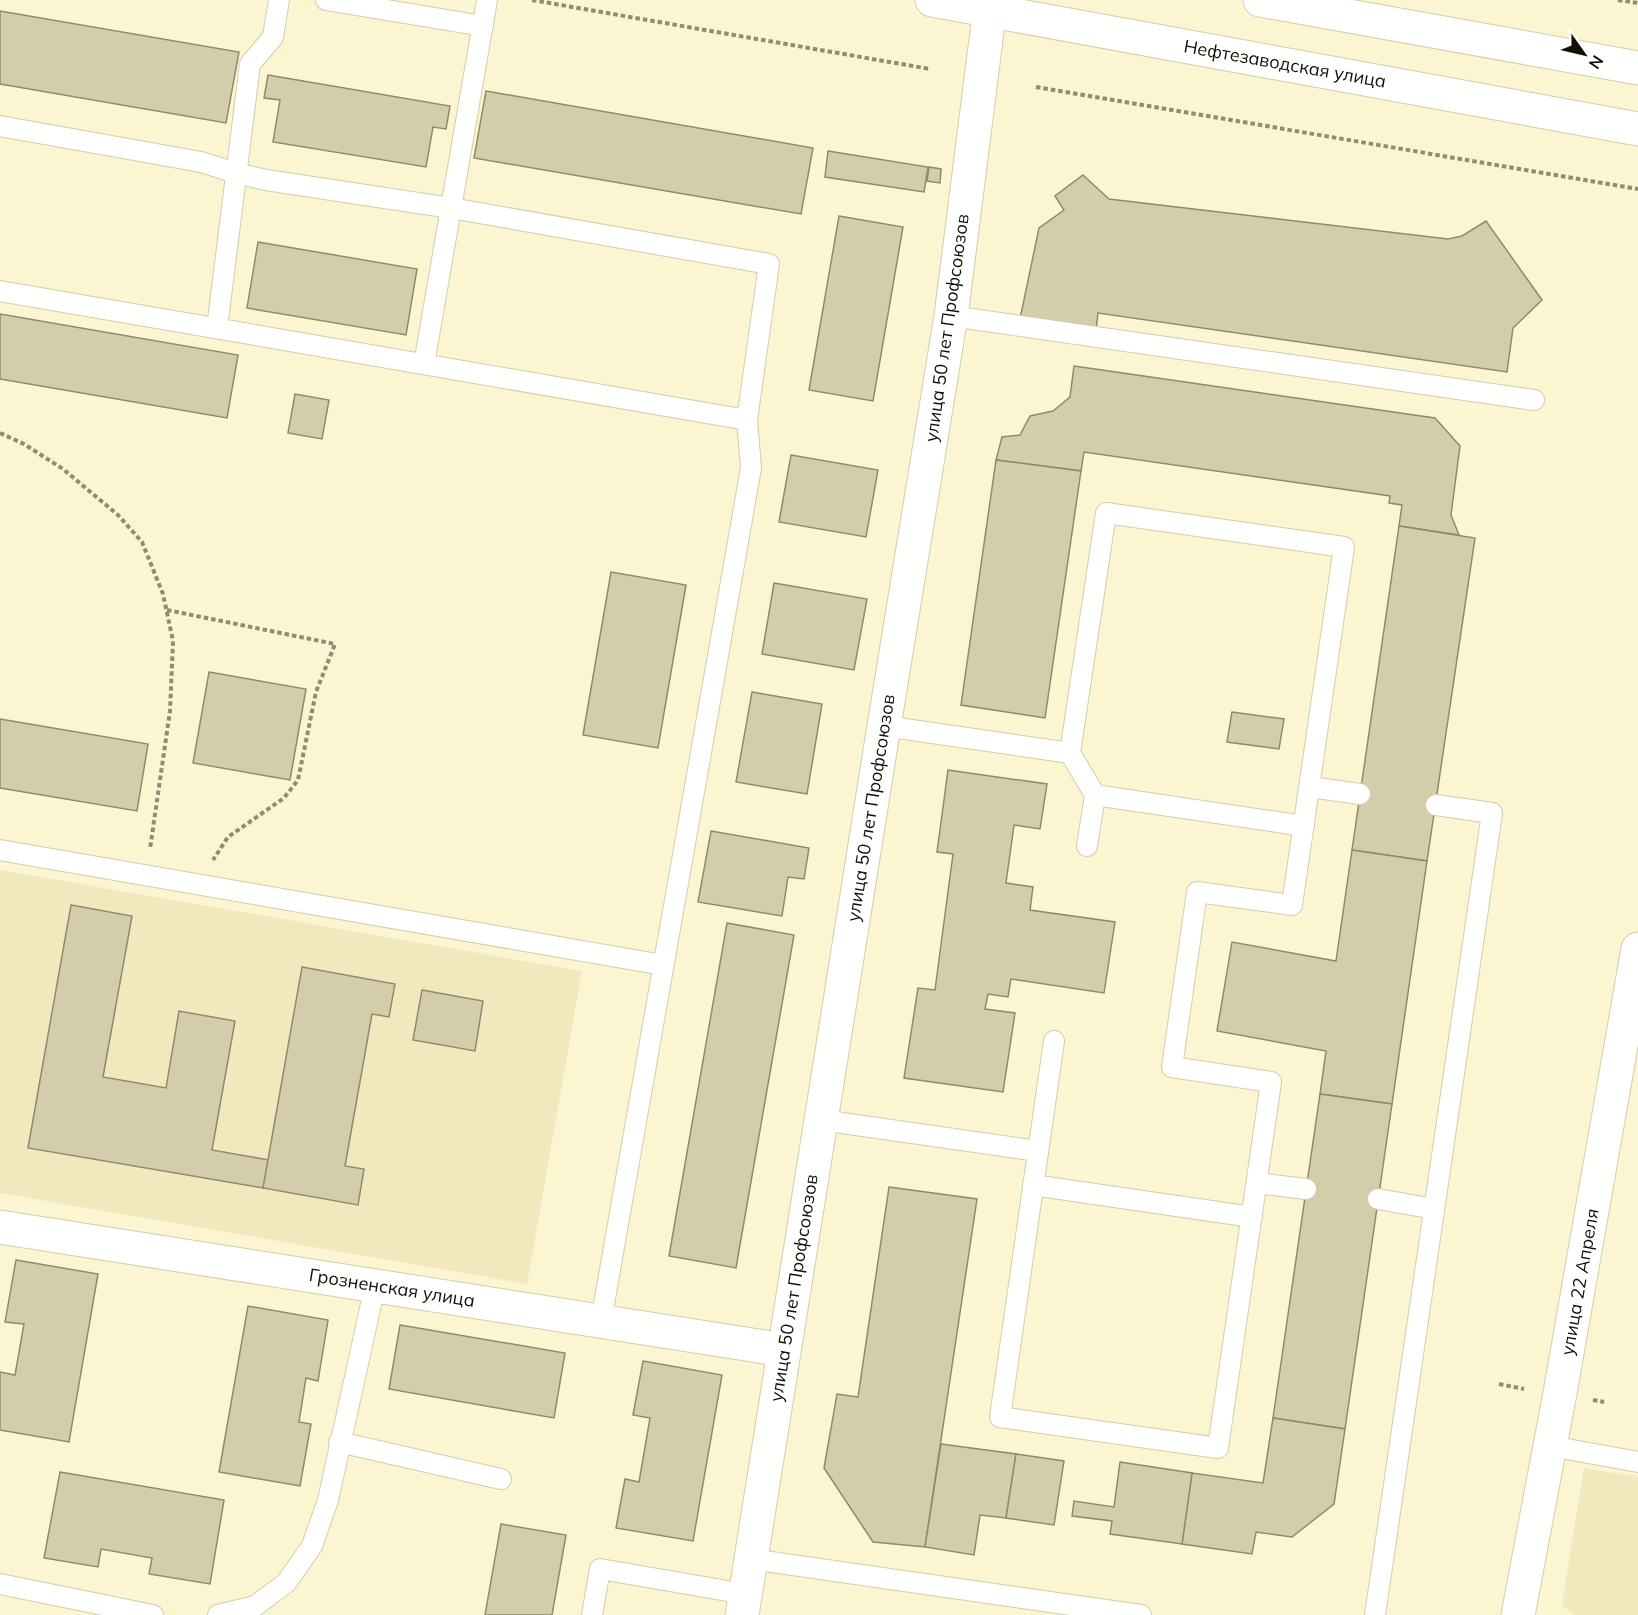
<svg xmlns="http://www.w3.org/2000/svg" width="1638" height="1615" viewBox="0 0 1638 1615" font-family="Mulish,sans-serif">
  <rect width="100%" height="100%" fill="#fcf5d2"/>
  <g fill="#f1e8be">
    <polygon points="0,870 582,971 527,1284 0,1193"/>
    <polygon points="1584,1468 1638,1477 1638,1615 1574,1615 1562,1605"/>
  </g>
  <g fill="#d4cdab" stroke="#908a6a" stroke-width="1.5">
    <polygon points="0,11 239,52 226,123 0,84"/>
    <polygon points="268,75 450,106 446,129 433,127 426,167 273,142 280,100 264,98"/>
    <polygon points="486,91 813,148 801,214 474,158"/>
    <polygon points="828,151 928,167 924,192 825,177"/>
    <polygon points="929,167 941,169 940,183 927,181"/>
    <polygon points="1083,175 1109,199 1448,239 1462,236 1486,221 1542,300 1513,328 1507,372 1098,313 1096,331 1020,319 1039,228 1064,210 1055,196"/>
    <polygon points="839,216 903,227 873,401 809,390"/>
    <polygon points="258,242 417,269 406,335 247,308"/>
    <polygon points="0,314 238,355 227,418 0,379"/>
    <polygon points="1074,366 1435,418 1460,446 1451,515 1459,535 1399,526 1402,505 1389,503 1390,496 1084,452 1081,471 996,460 1002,437 1020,435 1030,416 1053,411 1070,397"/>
    <polygon points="295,394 329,400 322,439 288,433"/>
    <polygon points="791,455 878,470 866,537 779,522"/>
    <polygon points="996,460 1081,471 1045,718 961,705"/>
    <polygon points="1399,526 1475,538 1427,861 1352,850"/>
    <polygon points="611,572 686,585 658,748 583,735"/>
    <polygon points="774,583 867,599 854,670 762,654"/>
    <polygon points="209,672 306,689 290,780 193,763"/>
    <polygon points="752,692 822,704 807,794 736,782"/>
    <polygon points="1232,712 1284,719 1279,749 1227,742"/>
    <polygon points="0,719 148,744 137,811 0,788"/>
    <polygon points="948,770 1047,784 1040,829 1014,825 1006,883 1033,887 1030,910 1115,922 1104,993 1011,979 1008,997 988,994 985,1009 1015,1013 1003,1092 904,1078 918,988 935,990 953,854 937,852"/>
    <polygon points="711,831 809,848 804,879 788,877 782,916 698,902"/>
    <polygon points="1352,850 1427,861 1392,1104 1320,1094 1326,1051 1217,1031 1232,942 1336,961"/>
    <polygon points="71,905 132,916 103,1077 166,1088 179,1011 235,1021 212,1150 269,1160 263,1188 28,1148"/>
    <polygon points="727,923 794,935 736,1268 669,1256"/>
    <polygon points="302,967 395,984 389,1017 372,1014 345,1166 364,1169 358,1205 263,1188"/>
    <polygon points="422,990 483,1001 475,1051 413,1040"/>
    <polygon points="1320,1094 1392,1104 1345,1429 1273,1418"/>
    <polygon points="889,1187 977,1199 925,1547 873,1542 824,1468 837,1394 858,1397"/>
    <polygon points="16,1260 98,1274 69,1442 0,1430 0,1372 15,1375 24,1324 5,1322"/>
    <polygon points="248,1306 328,1320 318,1381 306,1378 299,1422 311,1424 300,1486 219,1472"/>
    <polygon points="400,1325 565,1353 554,1418 389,1389"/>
    <polygon points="643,1361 722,1375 693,1541 616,1528 625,1479 639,1482 650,1418 633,1415"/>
    <polygon points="1273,1418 1345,1429 1334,1504 1292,1537 1256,1532 1252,1554 1182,1544 1192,1473 1263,1483"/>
    <polygon points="941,1444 1016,1454 1006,1518 980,1515 974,1555 925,1547"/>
    <polygon points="1016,1454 1064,1461 1054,1525 1006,1518"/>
    <polygon points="1120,1462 1192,1473 1182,1544 1110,1534 1112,1521 1072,1516 1074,1501 1114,1507"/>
    <polygon points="60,1472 224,1500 210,1584 149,1574 152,1558 101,1549 98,1567 44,1558"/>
    <polygon points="501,1524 566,1535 552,1615 485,1615"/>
  </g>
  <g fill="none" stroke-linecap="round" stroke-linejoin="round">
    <g stroke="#d4cdab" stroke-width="22">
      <g id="lane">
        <polyline points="326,0 483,26"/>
        <polyline points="0,126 201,162 236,173 266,180 451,208 769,264 747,420 751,468 601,1321"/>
        <polyline points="0,291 747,420"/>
        <polyline points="951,316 1534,400"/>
        <polyline points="217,328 250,64 273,37 279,0"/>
        <polyline points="424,364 487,0"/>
        <polyline points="884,726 1070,753"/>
        <polyline points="1310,787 1360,794"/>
        <polyline points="1095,795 1304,826"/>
        <polyline points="0,850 663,965"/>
        <polyline points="1054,1041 1000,1417 1218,1448 1271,1082 1172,1067 1197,892 1292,905 1344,547 1106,513 1070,753 1095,795 1087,846"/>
        <polyline points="821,1120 1038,1151"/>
        <polyline points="1257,1183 1306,1189"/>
        <polyline points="1033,1185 1252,1217"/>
        <polyline points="1378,1199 1434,1209"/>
        <polyline points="339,1442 501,1479"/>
        <polyline points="1550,1446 1638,1462"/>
        <polyline points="751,1559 1141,1615"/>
        <polyline points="0,1584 153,1615"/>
        <polyline points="218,1615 255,1606 286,1583 312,1546 328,1500 375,1286"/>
        <polyline points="592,1615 600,1569 745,1594"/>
        <polyline points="1375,1615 1492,813 1436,805"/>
      </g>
    </g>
    <g stroke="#d4cdab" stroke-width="35">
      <g id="street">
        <polyline points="0,1227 784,1350"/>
        <polyline points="742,1615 884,726 951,316 991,0"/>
      </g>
    </g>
    <g stroke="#d4cdab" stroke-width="35">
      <g id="secondary">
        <polyline points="932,0 1638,129"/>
        <polyline points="1260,0 1638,68"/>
        <polyline points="1518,1615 1560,1393 1638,949"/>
      </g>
    </g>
    <g stroke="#908b73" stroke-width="4" stroke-dasharray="4.5 3" stroke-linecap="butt">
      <polyline points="532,0 930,69"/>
      <polyline points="1618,0 1638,3"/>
      <polyline points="1036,87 1638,189"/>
      <polyline points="0,433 24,444 63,469 118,515 142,542 163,594 173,641 170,711 150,849"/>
      <polyline points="167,610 335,644 316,692 298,780 284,798 228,837 213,860"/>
      <polyline points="1499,1384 1524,1389"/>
      <polyline points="1593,1400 1604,1402"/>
    </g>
    <use href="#lane" stroke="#fff" stroke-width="20"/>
    <use href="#street" stroke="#fff" stroke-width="33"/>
    <use href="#secondary" stroke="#fff" stroke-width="33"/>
  </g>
  <g text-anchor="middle" stroke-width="4.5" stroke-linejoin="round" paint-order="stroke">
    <g font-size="18" fill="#120f04" stroke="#fff">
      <text transform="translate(1285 64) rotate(10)" y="6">Нефтезаводская улица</text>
      <text transform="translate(947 328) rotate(-82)" y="6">улица 50 лет Профсоюзов</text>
      <text transform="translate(871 808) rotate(-81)" y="6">улица 50 лет Профсоюзов</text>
      <text transform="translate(1580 1282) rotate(-80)" y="6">улица 22 Апреля</text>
      <text transform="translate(392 1288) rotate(9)" y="6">Грозненская улица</text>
      <text transform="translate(794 1288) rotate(-81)" y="6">улица 50 лет Профсоюзов</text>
    </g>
  </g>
  <g transform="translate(1584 54) rotate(124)" stroke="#ffffff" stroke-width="4.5" paint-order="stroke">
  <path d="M0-4.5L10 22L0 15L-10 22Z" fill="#120f04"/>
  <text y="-9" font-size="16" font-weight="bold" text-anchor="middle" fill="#120f04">N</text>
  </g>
</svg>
